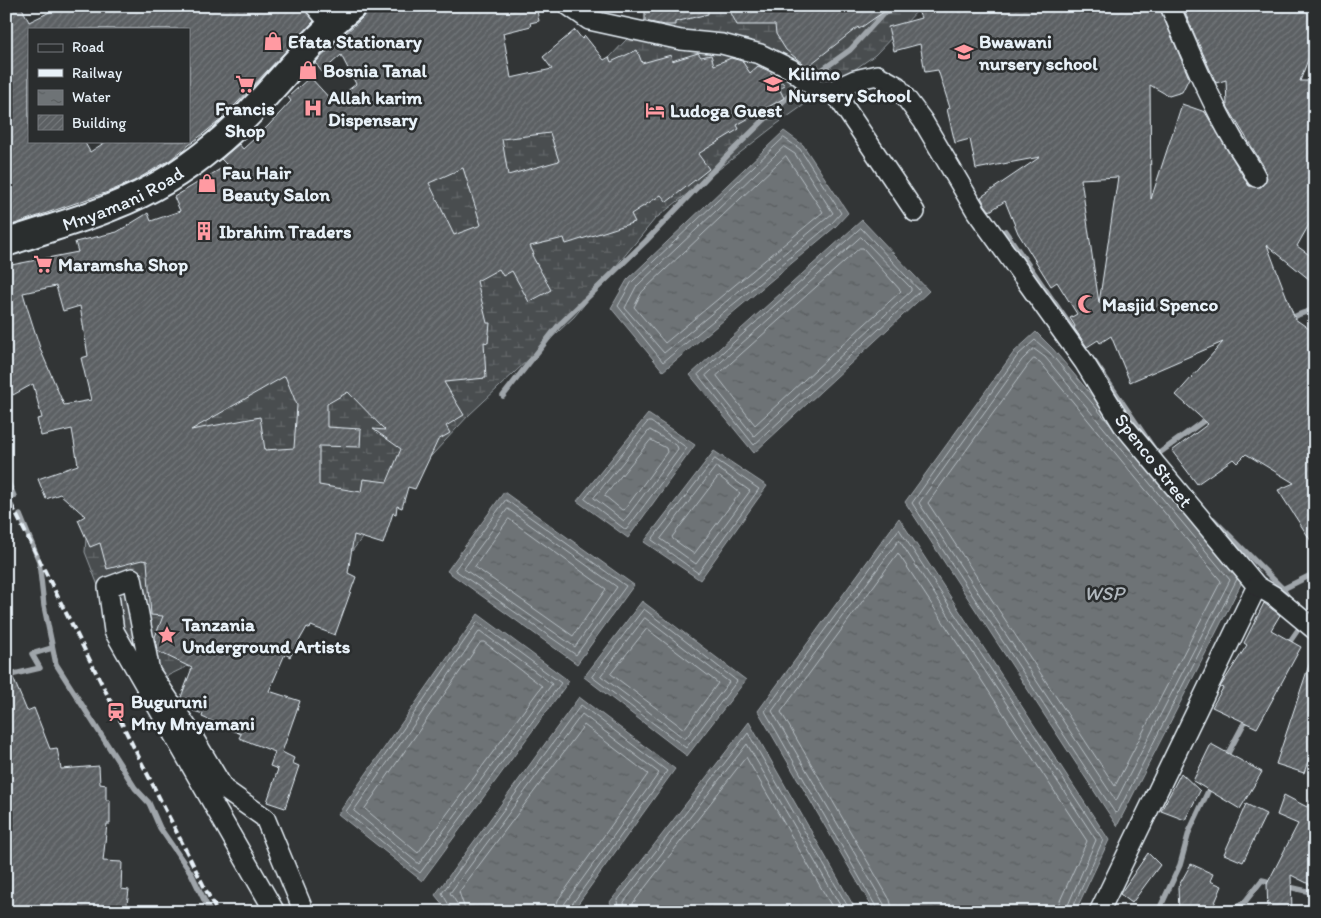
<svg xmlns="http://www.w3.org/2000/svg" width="1321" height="918" viewBox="0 0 1321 918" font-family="Itim,sans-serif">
  <defs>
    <pattern id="wetland-marsh" width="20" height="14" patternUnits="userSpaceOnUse" patternTransform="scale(1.25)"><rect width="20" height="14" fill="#494d4f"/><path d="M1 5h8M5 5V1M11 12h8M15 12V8" fill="none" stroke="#636769"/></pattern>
    <pattern id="water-ripples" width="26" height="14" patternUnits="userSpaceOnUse" patternTransform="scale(1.25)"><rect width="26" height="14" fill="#6e7376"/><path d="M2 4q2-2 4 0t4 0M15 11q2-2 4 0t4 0" fill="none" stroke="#5a5e60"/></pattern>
    <pattern id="building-hatch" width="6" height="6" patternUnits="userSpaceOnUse" patternTransform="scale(1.25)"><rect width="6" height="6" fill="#5c6063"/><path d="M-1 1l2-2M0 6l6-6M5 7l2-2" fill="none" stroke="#73777a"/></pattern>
  </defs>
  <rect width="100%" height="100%" fill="#323536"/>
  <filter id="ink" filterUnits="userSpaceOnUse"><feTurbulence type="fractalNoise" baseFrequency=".02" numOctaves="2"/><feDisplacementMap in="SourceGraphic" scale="10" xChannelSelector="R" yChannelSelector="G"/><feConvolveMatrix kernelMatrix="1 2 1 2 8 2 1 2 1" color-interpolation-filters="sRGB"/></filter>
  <g filter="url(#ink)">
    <polygon fill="url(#wetland-marsh)" stroke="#989fa4" points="658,6 922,6 875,55 777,124 655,219 574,317 469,415 396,494 308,608 165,677 164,681 111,619 85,552 92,451 210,286 535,119 610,57"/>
    <g fill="url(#water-ripples)" stroke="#9fa5aa">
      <polygon points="784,131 803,145 848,213 835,227 663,371 611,308 627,280"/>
      <polygon points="862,220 929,291 754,453 690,375"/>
      <polygon points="1036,332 1053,349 1244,578 1117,826 905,502 1014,352"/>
      <polygon points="648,414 695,445 628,538 577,501"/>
      <polygon points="714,451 767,486 700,580 644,542"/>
      <polygon points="504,492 634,585 577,664 447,571"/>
      <polygon points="899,518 1109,840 1075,912 875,912 758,711"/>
      <polygon points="642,601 746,680 687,756 584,677"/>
      <polygon points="478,614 569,681 422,881 338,814"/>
      <polygon points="579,697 675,769 572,912 449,912 435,895"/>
      <polygon points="749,722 857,912 615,912 610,902"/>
    </g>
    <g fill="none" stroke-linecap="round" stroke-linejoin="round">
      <g stroke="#b7bfc4" stroke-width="1">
        <polygon points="784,138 800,149 841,213 831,224 663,362 618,306 631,283"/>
        <polygon points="784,147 795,154 833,213 664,353 625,308 636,287"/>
        <polygon points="786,156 823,212 665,343 634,307 642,292"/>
        <polygon points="861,228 920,291 754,445 698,375"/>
        <polygon points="861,237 911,288 911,291 754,436 706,376"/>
        <polygon points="860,248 863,248 901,291 755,425 717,376"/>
        <polygon points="1034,349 1045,357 1230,580 1116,801 919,503 1022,360"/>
        <polygon points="1034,359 1040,362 1221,581 1115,786 928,503 1028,365"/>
        <polygon points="648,422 651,422 687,448 626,530 585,499"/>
        <polyline points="1113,428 1050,353 1035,340 1018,355 912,503 1115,813 1118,812 1237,579"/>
        <polygon points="650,430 677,446 678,449 624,521 594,498"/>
        <polygon points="651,440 666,448 667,452 625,509 622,510 605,496"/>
        <polygon points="715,459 759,489 698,573 652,540"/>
        <polygon points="716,467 750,491 696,564 661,539"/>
        <polygon points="720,477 740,493 694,554 673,539 672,537 717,478"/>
        <polygon points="506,500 626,586 576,655 455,570"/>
        <polygon points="508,509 617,587 575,647 464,569"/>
        <polygon points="509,519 606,589 573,636 475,567"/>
        <polygon points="644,609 737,681 686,748 592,677"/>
        <polygon points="645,618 729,682 685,739 601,676"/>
        <polygon points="478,622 561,683 420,873 346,812"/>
        <polygon points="647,629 718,683 684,729 611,674"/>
        <polygon points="480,631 552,684 419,864 354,811"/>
        <polygon points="481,642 484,642 542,686 418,853 365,809"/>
        <polyline points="453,912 442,893 581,705 667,771 570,907 569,912"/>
        <polyline points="459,912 458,905 450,893 582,714 659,773 565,903 562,912"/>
        <polyline points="466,912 459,892 584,725 648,774 558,900 555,912"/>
        <polyline points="619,912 617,901 748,733 851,912"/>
        <polyline points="625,912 624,902 747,744 844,912"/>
        <polyline points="633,912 633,903 746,757 835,912"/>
        <polyline points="879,912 765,711 899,529 1103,840 1071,912"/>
        <polyline points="885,912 884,904 772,711 899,540 1096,840 1065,912"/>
        <polyline points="893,912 890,900 781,712 898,553 1087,841 1059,903 1057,912"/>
      </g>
      <g stroke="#9fa5aa" stroke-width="5.5">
        <polyline points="815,75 850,50 884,13 907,6"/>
        <polyline points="6,78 7,81 15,78"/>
        <polyline points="1005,231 1081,341"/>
        <path d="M1290,321C1298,311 1307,315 1315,307"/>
        <polyline points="1094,361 1154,449"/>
        <polyline points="503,396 558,326 646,241 726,157 799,86"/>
        <polyline points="1158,454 1209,417"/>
        <polyline points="6,478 14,496"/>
        <polyline points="20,515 39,561 44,606 56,664 135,788 149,803 160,828 191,873 210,912"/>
        <polyline points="1213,519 1283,589 1289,599"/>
        <polyline points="1283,589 1315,573"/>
        <polyline points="1286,647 1302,624"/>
        <polyline points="6,676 40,668 32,654 52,648"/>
        <polyline points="1225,759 1248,716"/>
        <polyline points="1285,886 1315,893"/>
        <polyline points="1158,912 1180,865 1189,832 1211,785"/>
        <polyline points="1228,912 1244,903 1262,880 1274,883"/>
      </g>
    </g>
    <g fill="url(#building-hatch)" stroke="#e8f1f8" fill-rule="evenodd">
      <path d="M6,6H21L29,22L62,6H302L314,21L222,119L170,160L134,181L108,192L6,227V91L12,89L6,74ZM29,29H189V141H107L90,152L84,141H29Z"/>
      <path d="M375,6H536L539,21L530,23L531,26L503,33L511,78L552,69L543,57L575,30L582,39L585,36L604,60L609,57L611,62L637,50L642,63L671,55L672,61L698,53L701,57L711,55L714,65L731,58L742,61L750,73L758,66L769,71L785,85L779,88L784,98L737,125L739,129L698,154L709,169L667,202L661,195L631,214L635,222L566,244L564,238L530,246L534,254L532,255L534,259L551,290L529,302L512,271L503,276L499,269L477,281L487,323H490L488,343L484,342L486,378L444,382L464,415L446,426L450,433L438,440L415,489L408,487L402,508L397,506L396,514L393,513L383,544L354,535L348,573L356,577L335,635L311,626L310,629L307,627L290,657L285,654L269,691L300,701L282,752L294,758L292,763L299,766L285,808L267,802L278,769L270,766L275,752L239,738L241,734L202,717L203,714L188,709L181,697L192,668L157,651L155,637L163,616L151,615L147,561L142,560L107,569L100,543L90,547L78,520L85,516L60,494L46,499L38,479L78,465L72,429L41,436L37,419L42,418L33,384L13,395L6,382V266L78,252L75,242L117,232L148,213L151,221L180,211L174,197L227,165L221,159L239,144L243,149L268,126L291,101L288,97L310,77L333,102L356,84L341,55L322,72L315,63L363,17L367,10ZM550,133L559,161L508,175L502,139ZM463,168L481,225L454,235L429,183ZM56,286L63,311L80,306L88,356L81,358L91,400L64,405L41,351L28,310L23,293ZM285,376L297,405L294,448L265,450L260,417L191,430ZM348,392L385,430L373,429L401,449L387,482L363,479L361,492L319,485V446L360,447L361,429L327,427V404Z"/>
      <polygon points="740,6 892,6 859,29 858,27 807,67 786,50 776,34 775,25 737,25 730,11"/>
      <path d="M930,6H957L958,12L997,8L996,6H1159L1189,78L1182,92L1169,96L1150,85L1151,199L1182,104L1205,112L1249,186L1261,187L1267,178L1264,167L1227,106L1226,80L1216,83L1182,6H1315V26L1309,48L1312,49L1300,81H1315V225L1310,223L1297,246L1315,259V284L1267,245L1295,319L1315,333V547L1278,490L1294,483L1246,454L1237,463L1233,459L1197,484L1172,451L1208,424L1176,395L1223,342L1130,382L1111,336L1100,343L1098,340L1087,347L1074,328L1075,326L1070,318L1077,314L1057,282L1051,286L1018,233L1005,201L990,211L985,205L981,197L1040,157L976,169L970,139L955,143L947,109L950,108L938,70L925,72L920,44L894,51L888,27L921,18L918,11ZM1118,177L1099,303L1081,179Z"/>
      <polygon points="645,8 708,8 708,14 675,22 675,25 664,25 645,21"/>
      <polygon points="1264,603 1280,615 1271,630 1301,647 1257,728 1212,707 1223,688 1220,687 1224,681 1247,645 1244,643"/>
      <polygon points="1312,656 1315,657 1315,741 1304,773 1276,764"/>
      <polygon points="6,661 27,711 34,708 50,749 57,748 61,769 99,766 100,784 106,785 106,800 110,800 110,824 107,824 103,861 122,862 121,889 129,890 126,912 9,912 6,864"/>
      <polygon points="1211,744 1262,772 1240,809 1193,781"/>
      <polygon points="1181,773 1200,791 1185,820 1161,811"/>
      <polygon points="1315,791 1315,887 1291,875 1292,912 1268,912 1267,884 1298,824 1277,815 1284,795 1307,807"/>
      <polygon points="1246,804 1266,814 1243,862 1224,854"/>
      <polygon points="1148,853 1160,865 1132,903 1120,894"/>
      <polygon points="1191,864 1213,874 1210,881 1222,886 1211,912 1179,912 1178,887"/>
    </g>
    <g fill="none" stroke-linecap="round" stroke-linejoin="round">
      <g stroke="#e8f1f8" stroke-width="22">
        <g id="street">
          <polyline points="315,6 331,24"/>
          <polyline points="569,6 589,20 681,40 722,44 760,54 791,69 819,91 833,90 855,80 877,75 897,86 923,121 976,211 1084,362 1123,425 1257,586 1099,912"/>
          <path d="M1170,6C1190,52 1209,99 1234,141C1242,154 1250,164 1256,177"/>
          <polyline points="833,90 915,212"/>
          <polyline points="1257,586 1274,596 1315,630"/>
          <polyline points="275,912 114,631 108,587 132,578 150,672 187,727 224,789 265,818 304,912"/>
        </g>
      </g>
      <g stroke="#e8f1f8" stroke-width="30">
        <g id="secondary">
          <path id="s1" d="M6,243C42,230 79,221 114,206C150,192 184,171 214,146C265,104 301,48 353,6"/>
        </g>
      </g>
      <use href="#street" stroke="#2a2d2e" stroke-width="19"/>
      <use href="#secondary" stroke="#2a2d2e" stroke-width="26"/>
      <polyline stroke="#e8f1f8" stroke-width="4" stroke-dasharray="8 4" stroke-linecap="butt" points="6,494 217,912"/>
    </g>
  </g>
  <defs>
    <g id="shop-bare" transform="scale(1.5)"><path d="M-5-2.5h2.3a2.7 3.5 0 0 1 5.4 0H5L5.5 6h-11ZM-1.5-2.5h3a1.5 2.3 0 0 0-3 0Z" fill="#ff9aa2" stroke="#2a2d2e" stroke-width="2.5" paint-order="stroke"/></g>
    <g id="school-bare" transform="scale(1.5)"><path d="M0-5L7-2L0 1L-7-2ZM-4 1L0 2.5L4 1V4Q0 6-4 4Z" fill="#ff9aa2" stroke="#2a2d2e" stroke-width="2.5" paint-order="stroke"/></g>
    <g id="supermarket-bare" transform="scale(1.5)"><path d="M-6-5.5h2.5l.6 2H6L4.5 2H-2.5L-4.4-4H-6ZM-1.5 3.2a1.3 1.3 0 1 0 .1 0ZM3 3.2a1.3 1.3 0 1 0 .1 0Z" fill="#ff9aa2" stroke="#2a2d2e" stroke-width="2.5" paint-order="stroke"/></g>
    <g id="hospital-bare" transform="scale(1.5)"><path d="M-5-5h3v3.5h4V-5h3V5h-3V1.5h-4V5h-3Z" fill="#ff9aa2" stroke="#2a2d2e" stroke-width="2.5" paint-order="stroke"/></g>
    <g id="hotel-bare" transform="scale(1.5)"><path d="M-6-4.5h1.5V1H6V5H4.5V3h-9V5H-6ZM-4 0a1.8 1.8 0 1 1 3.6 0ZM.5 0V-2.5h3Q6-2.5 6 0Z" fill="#ff9aa2" stroke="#2a2d2e" stroke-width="2.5" paint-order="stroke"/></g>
    <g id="building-bare" transform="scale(1.5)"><path d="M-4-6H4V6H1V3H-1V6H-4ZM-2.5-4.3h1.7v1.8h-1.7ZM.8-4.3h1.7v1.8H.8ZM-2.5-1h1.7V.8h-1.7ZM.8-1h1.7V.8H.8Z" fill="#ff9aa2" stroke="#2a2d2e" stroke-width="2.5" paint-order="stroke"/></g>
    <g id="mosque-bare" transform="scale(1.5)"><path d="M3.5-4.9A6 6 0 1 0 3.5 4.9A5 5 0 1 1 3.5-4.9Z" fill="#ff9aa2" stroke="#2a2d2e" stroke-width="2.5" paint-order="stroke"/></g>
    <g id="sight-bare" transform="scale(1.5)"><path d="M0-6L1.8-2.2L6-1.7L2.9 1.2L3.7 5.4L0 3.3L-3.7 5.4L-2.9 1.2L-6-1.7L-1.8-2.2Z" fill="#ff9aa2" stroke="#2a2d2e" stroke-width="2.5" paint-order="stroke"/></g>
    <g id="station-bare" transform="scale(1.5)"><path d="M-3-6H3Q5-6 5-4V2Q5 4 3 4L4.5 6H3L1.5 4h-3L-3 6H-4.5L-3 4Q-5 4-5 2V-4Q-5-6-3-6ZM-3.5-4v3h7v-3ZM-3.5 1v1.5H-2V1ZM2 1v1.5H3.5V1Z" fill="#ff9aa2" stroke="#2a2d2e" stroke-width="2.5" paint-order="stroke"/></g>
  </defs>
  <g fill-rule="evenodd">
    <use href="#shop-bare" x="273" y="41"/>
    <use href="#school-bare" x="964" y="52"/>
    <use href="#shop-bare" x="308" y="70"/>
    <use href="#supermarket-bare" x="245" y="84"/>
    <use href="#school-bare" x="773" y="84"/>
    <use href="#hospital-bare" x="313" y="108"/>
    <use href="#hotel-bare" x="655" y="110"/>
    <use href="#shop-bare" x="207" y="183"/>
    <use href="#building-bare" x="204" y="231"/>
    <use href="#supermarket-bare" x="43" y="264"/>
    <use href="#mosque-bare" x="1087" y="304"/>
    <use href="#sight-bare" x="167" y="635"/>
    <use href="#station-bare" x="116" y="712"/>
  </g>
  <g text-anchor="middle" stroke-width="5" stroke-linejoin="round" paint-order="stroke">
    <g font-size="19" font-weight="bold" fill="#e8f1f8" stroke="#2a2d2e" text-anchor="start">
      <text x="288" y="48">Efata Stationary</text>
      <text x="979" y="48">Bwawani<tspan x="979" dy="22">nursery school</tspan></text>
      <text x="323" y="77">Bosnia Tanal</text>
      <text x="788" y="80">Kilimo<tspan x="788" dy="22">Nursery School</tspan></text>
      <text x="328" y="104">Allah karim<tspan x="328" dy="22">Dispensary</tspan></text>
      <text x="245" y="115" text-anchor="middle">Francis<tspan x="245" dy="22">Shop</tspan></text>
      <text x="670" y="117">Ludoga Guest</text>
      <text x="222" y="179">Fau Hair<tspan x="222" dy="22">Beauty Salon</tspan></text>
      <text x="219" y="238">Ibrahim Traders</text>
      <text x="58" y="271">Maramsha Shop</text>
      <text x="1102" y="311">Masjid Spenco</text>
      <text x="182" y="631">Tanzania<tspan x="182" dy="22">Underground Artists</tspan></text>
      <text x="131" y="708">Buguruni<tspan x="131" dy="22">Mny Mnyamani</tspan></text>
    </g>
    <g font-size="19" fill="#e8f1f8" stroke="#2a2d2e">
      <text dy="7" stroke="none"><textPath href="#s1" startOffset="125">Mnyamani Road</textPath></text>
      <text transform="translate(1154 460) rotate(52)" y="7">Spenco Street</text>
    </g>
    <g font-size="20" font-style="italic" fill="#b1b8be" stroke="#2a2d2e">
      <text x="1104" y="600">WSP</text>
    </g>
  </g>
  <rect width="1321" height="918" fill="none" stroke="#2a2d2e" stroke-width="25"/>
  <rect x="12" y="12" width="1296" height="893" fill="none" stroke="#e8f1f8" stroke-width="2" filter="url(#ink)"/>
  <rect x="28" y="28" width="162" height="115" fill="#2a2d2e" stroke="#767b7f"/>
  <rect x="38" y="44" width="25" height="8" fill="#2a2d2e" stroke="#767b7f"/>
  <text x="72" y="52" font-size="15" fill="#e8f1f8">Road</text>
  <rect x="38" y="69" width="25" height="8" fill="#e8f1f8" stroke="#767b7f"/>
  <text x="72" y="78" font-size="15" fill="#e8f1f8">Railway</text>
  <rect x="38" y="90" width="25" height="15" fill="url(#water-ripples)" stroke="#767b7f"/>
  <text x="72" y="102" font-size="15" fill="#e8f1f8">Water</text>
  <rect x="38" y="115" width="25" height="15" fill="url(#building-hatch)" stroke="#767b7f"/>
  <text x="72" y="128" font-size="15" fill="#e8f1f8">Building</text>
</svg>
